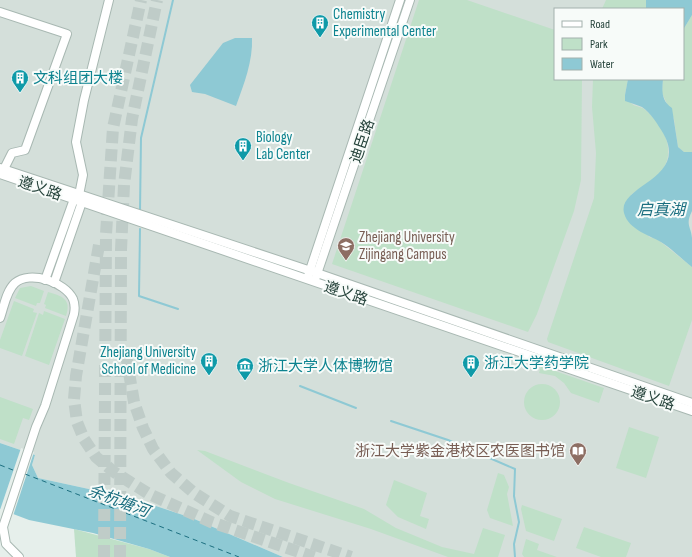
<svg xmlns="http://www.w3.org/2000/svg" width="692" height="557" viewBox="0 0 692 557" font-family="'Sofia Sans Condensed','Noto Sans SC',sans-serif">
  <rect width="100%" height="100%" fill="#e6efeb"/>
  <path fill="#d4dfda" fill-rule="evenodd" d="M0,0H692V557H283L192,518L135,499L38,478L32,465L35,455L0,443ZM555,9H683V79H555Z"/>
  <g fill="#bfe0c8">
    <polygon points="419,0 467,0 555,30 555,79 582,79 581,180 574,211 537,314 528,332 332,264"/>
    <polygon points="606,0 646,0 646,9 602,9"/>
    <polygon points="692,15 692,152 684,152 678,147 674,119 662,93 663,79 683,79 683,30"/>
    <path d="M593,79H628L625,95C627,97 629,102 632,104C636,107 640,106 644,109C665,126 680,155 656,177C649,184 639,188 631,195L649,237L657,239L692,267V320L669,386L548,342L547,339L594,198L596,153L592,107Z"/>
    <polygon points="31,286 44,291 40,303 37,303 36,306 15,298 20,288"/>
    <path d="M48,292C62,296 72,299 66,316L45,308L46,305L44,304Z"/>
    <polygon points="14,301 34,309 33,312 37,313 22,356 0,348 0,340"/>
    <polygon points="44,311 65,319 49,365 25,356 39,313 43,315"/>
    <polygon points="541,366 604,388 599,403 571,393 564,383 555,376 539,373"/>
    <circle cx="542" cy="402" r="18"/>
    <polygon points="0,397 33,409 29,420 23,418 14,444 0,439"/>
    <polygon points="629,427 659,437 646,478 616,468"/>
    <polygon points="197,450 205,451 289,483 364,509 396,528 442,547 474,554 483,528 505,535 498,557 448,557 371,529 275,499 241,482"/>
    <polygon points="498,473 504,475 509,487 507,494 513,526 490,518 487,510"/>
    <polygon points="394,480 427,493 420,516 429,519 426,529 398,517 386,505"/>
    <polygon points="522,505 562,519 554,541 526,531 521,509"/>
    <polygon points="584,527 631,543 626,557 601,557 576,548"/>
    <polygon points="74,529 149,549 170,557 76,557"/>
    <polygon points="526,539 539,544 537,550 557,557 524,557 522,554"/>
  </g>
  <g fill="#8ec9d4">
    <polygon points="646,0 692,0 692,15 683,30 683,9 646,9"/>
    <path d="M235,38H252C253,61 244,84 236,106L205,94L192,92L190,85L223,43Z"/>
    <path d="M628,79H663C662,91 661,101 672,108L678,147L684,152H692V211C685,225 691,226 692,238C692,248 692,257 692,267C682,259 674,251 664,244C651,235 629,231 624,213C617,185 690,179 663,133C658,125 651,113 642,107C637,105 631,103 625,101V95Z"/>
    <polygon points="0,443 35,455 32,465 38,478 135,499 192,518 283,557 170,557 149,549 93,533 29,520 0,509"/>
  </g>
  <polygon fill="#e6efeb" points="21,448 34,452 13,516 0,510"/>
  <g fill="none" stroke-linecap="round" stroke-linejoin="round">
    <g stroke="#8ec9d4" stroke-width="2">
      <polyline points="140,211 141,138 173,0"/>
      <polyline points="140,229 139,296 178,309"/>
      <polyline points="300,386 356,408"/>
      <polyline points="391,421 448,440 515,469 514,496 519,522 514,544 515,557"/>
    </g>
    <g stroke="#1c6f80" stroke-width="1" stroke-dasharray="5 4" stroke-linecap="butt">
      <polyline points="0,465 18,472"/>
      <polyline points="25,474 239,557"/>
    </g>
    <g stroke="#bfccc8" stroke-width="12" stroke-dasharray="12 6" stroke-linecap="butt">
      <polyline points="99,245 76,376 74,399 77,422 84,439 96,457 114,472 149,494 211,522 314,557"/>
      <polyline points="126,355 134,402 143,428 153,449 171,473 194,493 230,516 351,557"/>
      <polyline points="104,557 106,234 113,128 141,0"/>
      <polyline points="120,557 121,250 124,185 132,119 157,0"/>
    </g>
    <g stroke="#a8b8b2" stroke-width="10">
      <g id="minor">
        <polyline points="0,12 67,34 25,150 12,153 2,173"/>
        <polyline points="0,168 317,273 692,403"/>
        <polyline points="0,174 692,411"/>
        <polyline points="308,276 400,0"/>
        <polyline points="316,277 410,0"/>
        <polyline points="45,280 74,199 77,197"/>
        <polyline points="54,283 82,202 79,195 83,175 76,142 84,100 109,0"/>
        <path d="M0,318C4,307 6,291 15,283C30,270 65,282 73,299C75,304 75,309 74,314L45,406L36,427L3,527L6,544L19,557"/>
      </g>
    </g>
    <use href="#minor" stroke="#fff" stroke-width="8"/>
  </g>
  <defs>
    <g id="building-pin" transform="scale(0.9)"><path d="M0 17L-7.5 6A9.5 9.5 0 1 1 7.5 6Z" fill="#0f9aa8" stroke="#f7fbf9"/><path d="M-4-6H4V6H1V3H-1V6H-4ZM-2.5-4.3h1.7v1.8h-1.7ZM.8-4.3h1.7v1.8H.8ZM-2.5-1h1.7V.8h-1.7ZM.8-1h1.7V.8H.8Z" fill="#fff"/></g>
    <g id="university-pin" transform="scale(0.9)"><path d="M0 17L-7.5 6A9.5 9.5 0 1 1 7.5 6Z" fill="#8d6e63" stroke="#f7fbf9"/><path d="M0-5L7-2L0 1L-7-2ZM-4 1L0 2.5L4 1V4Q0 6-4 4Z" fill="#fff"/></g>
    <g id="museum-pin" transform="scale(0.9)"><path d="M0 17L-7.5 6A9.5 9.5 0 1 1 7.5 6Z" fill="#0f9aa8" stroke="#f7fbf9"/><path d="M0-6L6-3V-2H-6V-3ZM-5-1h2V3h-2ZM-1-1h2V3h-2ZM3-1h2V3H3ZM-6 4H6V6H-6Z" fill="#fff"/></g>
    <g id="library-pin" transform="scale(0.9)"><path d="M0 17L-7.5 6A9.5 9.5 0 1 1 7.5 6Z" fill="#8d6e63" stroke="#f7fbf9"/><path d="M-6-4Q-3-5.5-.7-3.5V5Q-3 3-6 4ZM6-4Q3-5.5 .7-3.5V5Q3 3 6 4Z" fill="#fff"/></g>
  </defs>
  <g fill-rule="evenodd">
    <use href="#building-pin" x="320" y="23"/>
    <use href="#building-pin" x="20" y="78"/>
    <use href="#building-pin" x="243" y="146"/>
    <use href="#university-pin" x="346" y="246"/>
    <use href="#building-pin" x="209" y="361"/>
    <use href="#building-pin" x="471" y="363"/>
    <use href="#museum-pin" x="245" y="366"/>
    <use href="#library-pin" x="578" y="451"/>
  </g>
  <g text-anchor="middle" stroke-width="4" stroke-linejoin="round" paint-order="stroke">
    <g font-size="15" fill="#0d838f" stroke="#f7fbf9" text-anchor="start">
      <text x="333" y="19">Chemistry<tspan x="333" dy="17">Experimental Center</tspan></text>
      <text x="33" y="83">文科组团大楼</text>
      <text x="256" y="142">Biology<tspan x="256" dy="17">Lab Center</tspan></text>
      <text x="196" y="357" text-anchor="end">Zhejiang University<tspan x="196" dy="17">School of Medicine</tspan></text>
      <text x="484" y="368">浙江大学药学院</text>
      <text x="258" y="371">浙江大学人体博物馆</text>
    </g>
    <g font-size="15" fill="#24423a" stroke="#f7fbf9">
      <text transform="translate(362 141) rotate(-71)" y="5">迪臣路</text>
      <text transform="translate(40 188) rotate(19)" y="5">遵义路</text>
      <text transform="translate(346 293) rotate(19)" y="5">遵义路</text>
      <text transform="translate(653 398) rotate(19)" y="5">遵义路</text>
    </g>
    <g font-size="15" fill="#785e54" stroke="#f7fbf9" text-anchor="start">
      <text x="359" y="242">Zhejiang University<tspan x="359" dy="17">Zijingang Campus</tspan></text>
      <text x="565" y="456" text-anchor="end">浙江大学紫金港校区农医图书馆</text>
    </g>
    <g font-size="16" font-style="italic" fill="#1c6f80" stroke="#f7fbf9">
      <text x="661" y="215">启真湖</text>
      <text transform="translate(119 500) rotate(21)" y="6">余杭塘河</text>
    </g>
  </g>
  <rect x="554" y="8" width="130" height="72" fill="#f7fbf9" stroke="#a3b1ad"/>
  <rect x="562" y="21" width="20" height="6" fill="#ffffff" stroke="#a3b1ad"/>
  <text x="590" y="28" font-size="12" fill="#24423a">Road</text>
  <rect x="562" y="38" width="20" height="12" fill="#bfe0c8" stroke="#a3b1ad"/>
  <text x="590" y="48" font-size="12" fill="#24423a">Park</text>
  <rect x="562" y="58" width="20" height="12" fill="#8ec9d4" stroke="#a3b1ad"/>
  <text x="590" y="68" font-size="12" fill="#24423a">Water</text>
</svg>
